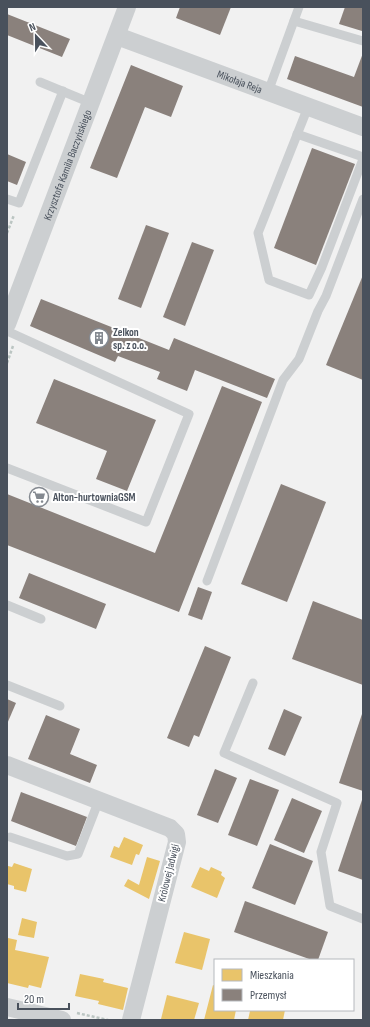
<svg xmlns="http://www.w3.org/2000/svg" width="370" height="1027" viewBox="0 0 370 1027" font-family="'Sofia Sans Condensed',sans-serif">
  <rect width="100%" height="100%" fill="#f1f1f1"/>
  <g fill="#e9c46a">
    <polygon points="124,837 143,845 139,855 136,854 132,865 110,857 114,846 119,848"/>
    <polygon points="147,857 160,861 149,899 124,886 128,879 139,885"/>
    <polygon points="14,863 32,869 26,892 14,889 14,886 7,884 8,866 12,867"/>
    <polygon points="200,867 209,871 211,867 222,872 221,875 225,878 217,898 191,887"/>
    <polygon points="22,918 37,922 34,938 18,935"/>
    <polygon points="184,932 210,939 202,970 175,963"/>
    <polygon points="8,938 17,940 15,950 49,957 41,988 29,985 28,988 7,983"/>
    <polygon points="80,974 104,979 103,982 128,988 123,1010 98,1004 99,1001 75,996"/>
    <polygon points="213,985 215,986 215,1010 236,1010 234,1020 204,1020"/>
    <polygon points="167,995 199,1003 194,1020 161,1019"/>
    <polygon points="247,1010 285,1010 283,1020 248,1020 250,1011"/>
  </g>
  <g fill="#8a817c">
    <polygon points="180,7 231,7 220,35 176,18"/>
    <polygon points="345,7 363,7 362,31 339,24"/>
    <polygon points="7,14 70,39 62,57 7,35"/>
    <polygon points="363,53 363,107 287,79 295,56 354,77"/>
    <polygon points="131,65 183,86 171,117 145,107 117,178 90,168"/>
    <polygon points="312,148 355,164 316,265 274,248"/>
    <polygon points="7,154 26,162 17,185 7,181"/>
    <polygon points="146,225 169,233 141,308 118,299"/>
    <polygon points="192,242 214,250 185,326 163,317"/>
    <polygon points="363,275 363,380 326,365"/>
    <polygon points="41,299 169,350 174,338 275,379 267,398 195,370 187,391 157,379 160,372 118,356 115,362 30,326"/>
    <polygon points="54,379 156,420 127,491 96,479 107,451 36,423"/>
    <polygon points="222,386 262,402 179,612 7,545 7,494 155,553"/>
    <polygon points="281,484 326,502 287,602 241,584"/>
    <polygon points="29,573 106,604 96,629 19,598"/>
    <polygon points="198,587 212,592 202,620 188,615"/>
    <polygon points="313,601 363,620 363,685 292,659"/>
    <polygon points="205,646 231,657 199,737 194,735 189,747 167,738"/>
    <polygon points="7,699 16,703 7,724"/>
    <polygon points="284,709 302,717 285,756 268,749"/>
    <polygon points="363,711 363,791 339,783"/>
    <polygon points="46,715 80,729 70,754 97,765 90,783 28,759"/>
    <polygon points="215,769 237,778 218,823 197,815"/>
    <polygon points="250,779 279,790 257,846 228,835"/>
    <polygon points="21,792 87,817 76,846 11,821"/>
    <polygon points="363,797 363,880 338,871"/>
    <polygon points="292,798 322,811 304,853 274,840"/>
    <polygon points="270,844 313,861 295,905 252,888"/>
    <polygon points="245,901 328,932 318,960 312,960 234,932"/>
  </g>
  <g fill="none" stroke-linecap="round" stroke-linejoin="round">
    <g stroke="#bbc5c2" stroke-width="2.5" stroke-dasharray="3 2" stroke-linecap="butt">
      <polyline points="7,233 14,215"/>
      <polyline points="7,363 13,346"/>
      <polyline points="77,1013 108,1020"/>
    </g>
    <g stroke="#cccfd1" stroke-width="9">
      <polyline points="294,21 363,41"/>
      <polyline points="40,82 91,103"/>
      <polyline points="268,92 299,7"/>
      <polyline points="308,107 258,233 269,280 309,295 322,267 363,159"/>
      <polyline points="297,134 363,157"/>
      <polyline points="7,199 19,203 63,91"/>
      <polyline points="7,331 189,414 146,522 7,468"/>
      <polyline points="207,581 283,380 299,359 318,311 326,296 363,199"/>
      <polyline points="7,605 41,619"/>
      <polyline points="253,683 224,753 337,803 321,852 330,906 363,919"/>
      <polyline points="7,685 60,706"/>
      <polyline points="10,837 67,856 78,854 99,800"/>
    </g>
    <g stroke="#cccfd1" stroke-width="18">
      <path id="s1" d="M117,36L363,127"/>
      <path id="s2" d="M7,324L127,7"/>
      <polyline points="7,765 170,828 176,834 177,842 131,1020"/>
      <polyline points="7,1007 62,1020"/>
    </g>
  </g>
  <defs>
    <g id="building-ring" transform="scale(1)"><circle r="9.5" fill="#fff" stroke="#848990" stroke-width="1.5"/><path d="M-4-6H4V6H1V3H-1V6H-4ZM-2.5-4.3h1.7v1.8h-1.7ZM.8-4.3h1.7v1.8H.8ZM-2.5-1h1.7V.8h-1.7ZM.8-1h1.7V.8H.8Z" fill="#848990"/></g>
    <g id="supermarket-ring" transform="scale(1)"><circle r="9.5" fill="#fff" stroke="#848990" stroke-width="1.5"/><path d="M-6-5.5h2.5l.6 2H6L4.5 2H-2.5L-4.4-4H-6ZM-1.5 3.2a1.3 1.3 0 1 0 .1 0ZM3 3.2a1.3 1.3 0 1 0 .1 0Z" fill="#848990"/></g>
  </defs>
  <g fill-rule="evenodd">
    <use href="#building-ring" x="99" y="338"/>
    <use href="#supermarket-ring" x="39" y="497"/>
  </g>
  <g text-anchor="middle" stroke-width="4" stroke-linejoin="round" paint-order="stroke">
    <g font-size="11" fill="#49515c" stroke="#fff">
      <text dy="4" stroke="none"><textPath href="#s1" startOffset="131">Mikołaja Reja</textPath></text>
      <text dy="4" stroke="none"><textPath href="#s2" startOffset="170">Krzysztofa Kamila Baczyńskiego</textPath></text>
      <text transform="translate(168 873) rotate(-76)" y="4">Królowej Jadwigi</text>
    </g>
    <g font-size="11" font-weight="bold" fill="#49515c" stroke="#fff" text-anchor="start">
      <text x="113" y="336">Zelkon<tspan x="113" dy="13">sp. z o.o.</tspan></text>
      <text x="53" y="501">Alton-hurtowniaGSM</text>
    </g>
  </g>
  <rect width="370" height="1027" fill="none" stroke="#49515c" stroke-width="16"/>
  <rect x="214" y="959" width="140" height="52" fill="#ffffff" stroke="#b6b9be"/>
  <rect x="222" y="969" width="20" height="12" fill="#e9c46a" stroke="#b6b9be"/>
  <text x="250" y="979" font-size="12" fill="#49515c">Mieszkania</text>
  <rect x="222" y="989" width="20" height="12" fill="#8a817c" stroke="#b6b9be"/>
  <text x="250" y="999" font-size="12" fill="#49515c">Przemysł</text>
  <g transform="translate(36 36) rotate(338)" stroke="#ffffff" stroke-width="3" paint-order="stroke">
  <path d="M0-3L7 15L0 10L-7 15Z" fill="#49515c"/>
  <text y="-6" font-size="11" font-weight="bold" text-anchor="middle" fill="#49515c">N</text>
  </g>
  <path d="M18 1003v6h51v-6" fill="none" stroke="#49515c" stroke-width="2"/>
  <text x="24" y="1003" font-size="12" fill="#49515c" stroke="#ffffff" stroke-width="3" paint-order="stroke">20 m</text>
</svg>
